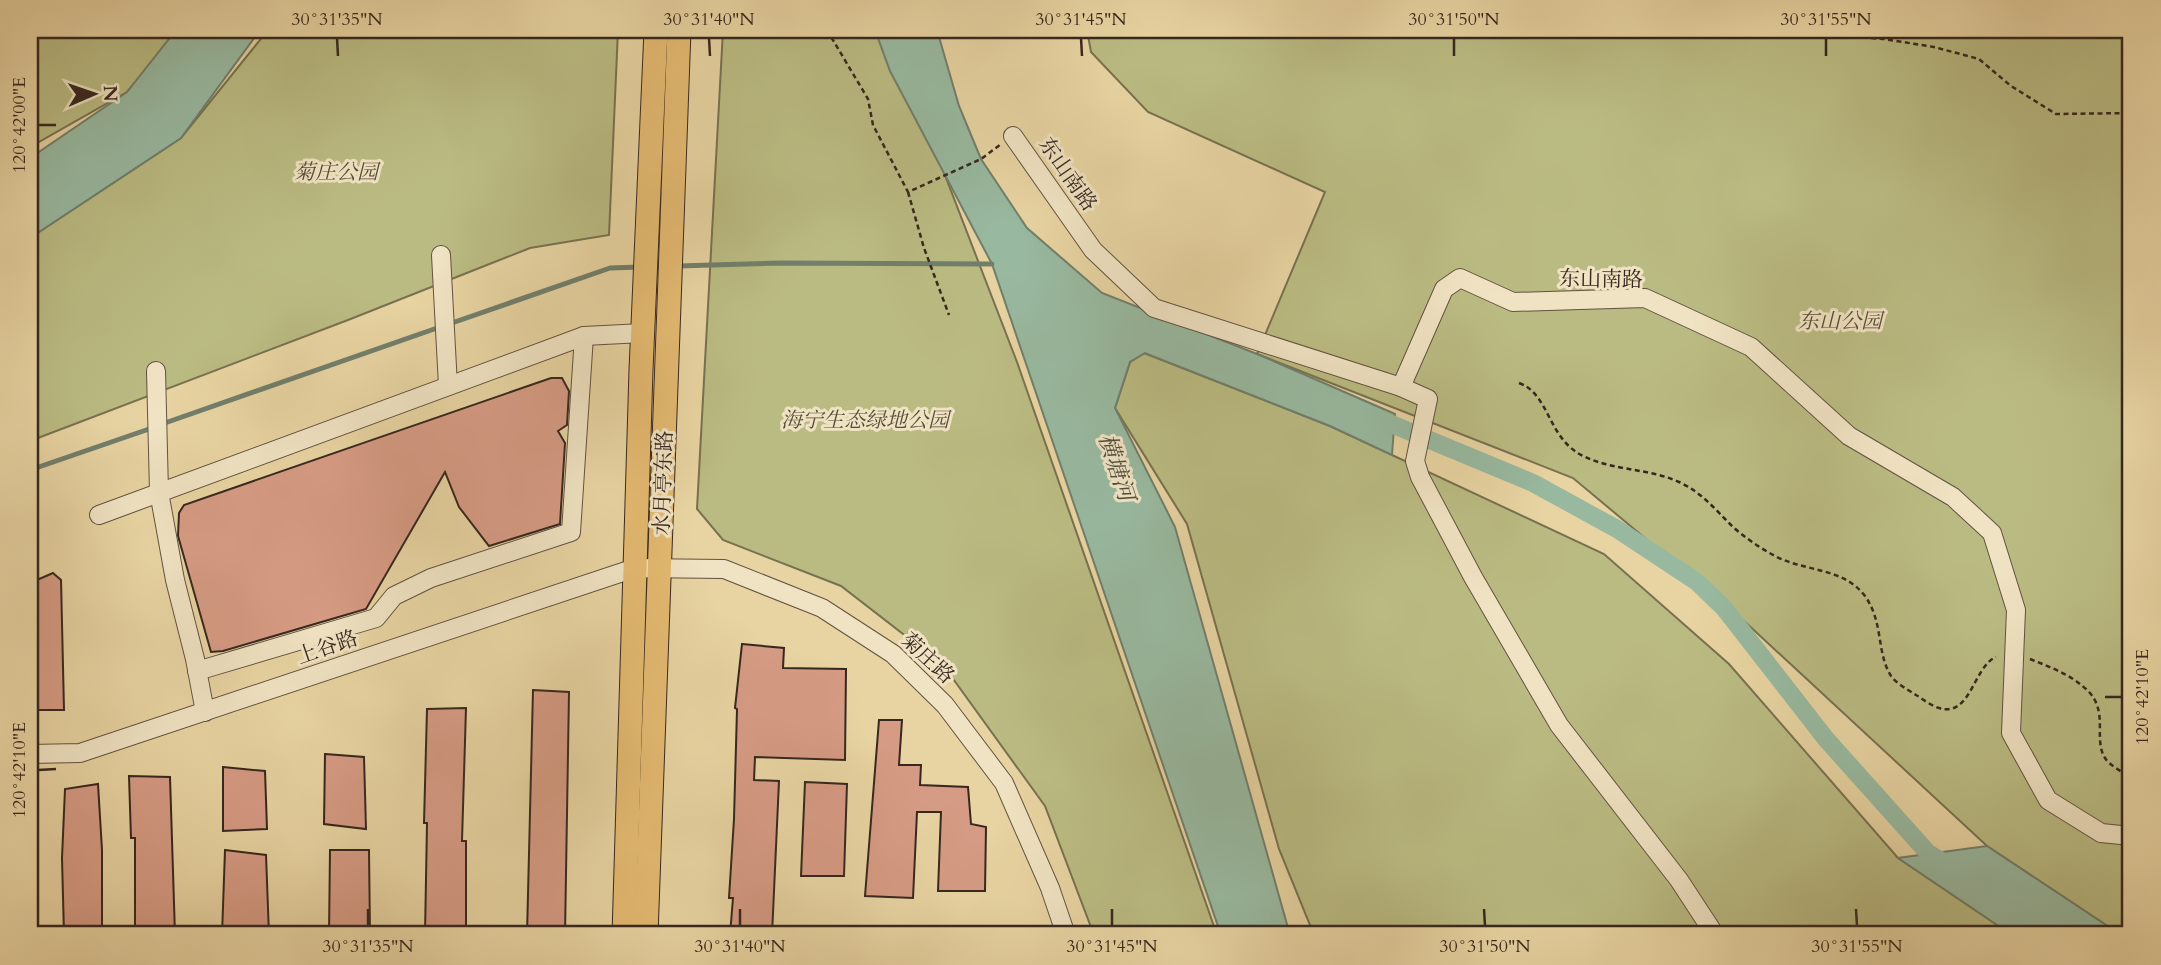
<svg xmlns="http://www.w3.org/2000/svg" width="2161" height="965" viewBox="0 0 2161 965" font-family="Cardo,'Noto Serif SC',serif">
  <rect width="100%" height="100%" fill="#e8d4a2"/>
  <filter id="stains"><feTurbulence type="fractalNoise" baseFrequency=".00286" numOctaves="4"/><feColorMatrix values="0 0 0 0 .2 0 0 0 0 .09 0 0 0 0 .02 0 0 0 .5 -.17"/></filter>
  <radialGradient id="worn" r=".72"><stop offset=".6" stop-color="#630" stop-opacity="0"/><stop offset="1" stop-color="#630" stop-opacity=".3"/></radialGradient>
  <g fill="#babb82" stroke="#787150" stroke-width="2">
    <polygon points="30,30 180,30 127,92 30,147"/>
    <polygon points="268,30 618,30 609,235 530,248 348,320 30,441 30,238 181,138"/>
    <polygon points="723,30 889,30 1017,362 1217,935 1094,935 1045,806 943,665 841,586 723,540 697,509"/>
    <polygon points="1087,30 2131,30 2131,935 2121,935 1987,846 1743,620 1573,478 1257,354 1325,192 1148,112 1091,52"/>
    <polygon points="1144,353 1330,426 1604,554 1729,664 1898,858 2012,935 1314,935 1279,849 1187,524 1115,408 1130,362"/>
  </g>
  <g fill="#98b9a0" stroke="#717f6c" stroke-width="2">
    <polygon points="176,30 260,30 181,138 30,238 30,158 127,92"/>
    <polygon points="875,30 937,30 959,106 981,159 1027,228 1102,293 1257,354 1395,414 1392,455 1330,426 1145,353 1130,362 1115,408 1175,527 1290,935 1221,935 992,264 890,71"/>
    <polygon points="1987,846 2121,935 2012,935 1898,858"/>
  </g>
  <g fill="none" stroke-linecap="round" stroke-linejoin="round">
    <g stroke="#717f6c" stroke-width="5">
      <polyline points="678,266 782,263 992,264"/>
      <polyline points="449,324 610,268 640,267"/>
      <polyline points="162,424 440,327"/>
      <polyline points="30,470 152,428"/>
    </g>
    <polyline stroke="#98b9a0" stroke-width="18" points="1372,416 1533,483 1617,529 1697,582 1724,608 1826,739 1928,853 1948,865"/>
  </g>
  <g fill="#d69b84" stroke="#36271f" stroke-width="2">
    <polygon points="551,378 562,378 569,391 567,425 558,431 565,443 560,524 489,546 459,507 445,472 366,609 223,651 211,652 178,536 179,513 184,505"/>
    <polygon points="53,573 61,580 64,710 30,710 30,583"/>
    <polygon points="742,644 784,648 783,668 846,669 845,760 755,757 754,780 779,781 772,935 730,935 733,898 729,898 734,819 737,709 735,708"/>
    <polygon points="533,690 569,692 565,935 527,935"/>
    <polygon points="466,708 462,841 466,841 466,935 425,935 427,823 424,823 427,709"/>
    <polygon points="879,720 902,720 899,765 921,765 920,785 968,787 971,824 986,827 985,891 938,891 941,812 917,812 913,898 865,896"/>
    <polygon points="325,754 364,757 366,829 324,824"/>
    <polygon points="223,767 265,771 267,829 223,831"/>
    <polygon points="129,776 170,777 175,935 135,935 135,838 131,838"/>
    <polygon points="805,782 847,784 844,876 801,876"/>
    <polygon points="98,784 102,850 102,935 64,935 62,858 65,789"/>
    <polygon points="225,850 266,855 269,935 222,935"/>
    <polygon points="330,850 369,850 370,935 329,935"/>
  </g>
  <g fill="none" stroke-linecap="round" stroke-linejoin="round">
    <g stroke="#625240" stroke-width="20">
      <g id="minor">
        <polyline points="1013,136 1093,250 1154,308 1401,387 1444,289 1460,278 1513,302 1645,298 1751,347 1849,436 1953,497 1992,533 2016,610 2011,733 2048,800 2101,833 2131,836"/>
        <polyline points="441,255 448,386"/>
        <polyline points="156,371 159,492 175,580 195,659 205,712"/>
        <polyline points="1401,387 1428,399 1415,461 1420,477 1473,577 1559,725 1679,880 1715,935"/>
        <polyline points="99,515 584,336 643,333"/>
        <polyline points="197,671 376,618 394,596 431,578 571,532 584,336"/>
        <polyline points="30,754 80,753 635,568 724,569 822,608 893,654 945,705 1004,783 1050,888 1066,935"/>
      </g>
    </g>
    <g stroke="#36271f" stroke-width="25">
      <g id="major">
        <polyline points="624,935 641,370 656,30"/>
        <polyline points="646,935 679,30"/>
      </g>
    </g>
    <g stroke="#36271f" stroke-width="2.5" stroke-dasharray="5 3.5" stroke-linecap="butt">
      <polyline points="827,30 868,99 873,125 908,192 981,159 1000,145"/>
      <polyline points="1813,30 1819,34 1884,39 1934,47 1979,59 2011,86 2056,114 2131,113"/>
      <polyline points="908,192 924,248 949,315"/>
      <path d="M1519,383C1550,394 1547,438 1583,456C1614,471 1648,468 1679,482C1701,492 1715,509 1732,526C1744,537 1760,548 1775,556C1805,572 1843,567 1865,596C1884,623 1876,652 1891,676C1896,683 1908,690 1916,695C1923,699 1931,706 1939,708C1971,718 1973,667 1996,657"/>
      <path d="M2030,659C2050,667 2072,675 2088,691C2109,712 2093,739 2105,758C2110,766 2123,772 2131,778"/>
    </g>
    <use href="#minor" stroke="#f0e3c3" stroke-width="18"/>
    <use href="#major" stroke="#e4ba71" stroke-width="23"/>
  </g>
  <path fill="none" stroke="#36271f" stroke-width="2.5" d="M337,38L338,56M709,38L710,56M1081,38L1082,56M1454,38V56M1826,38V56M38,125H56M2105,697H2122M38,770L56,769M368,909V926M740,909V926M1112,909V926M1484,909L1485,926M1856,909L1857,926"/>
  <g text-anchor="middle" stroke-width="6" stroke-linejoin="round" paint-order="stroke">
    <g font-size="21" font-style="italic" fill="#574c38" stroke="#f0e3c3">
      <text x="336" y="179">菊庄公园</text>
      <text x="1840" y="328">东山公园</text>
      <text x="865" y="427">海宁生态绿地公园</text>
    </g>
    <g font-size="21" fill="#36271f" stroke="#f0e3c3">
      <text transform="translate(1068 174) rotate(55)" y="7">东山南路</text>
      <text transform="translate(1601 279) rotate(1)" y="7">东山南路</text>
      <text transform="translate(663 483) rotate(-88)" y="7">水月亭东路</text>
      <text transform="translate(327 647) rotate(-19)" y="7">上谷路</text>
      <text transform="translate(928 658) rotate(43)" y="7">菊庄路</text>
    </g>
    <g font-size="23" font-style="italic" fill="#4e4c3f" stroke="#f0e3c3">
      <text transform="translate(1117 467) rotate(72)" y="8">横塘河</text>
    </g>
  </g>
  <rect width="2161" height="965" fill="none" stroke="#e8d4a2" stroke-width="77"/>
  <g transform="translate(94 94) rotate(88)" stroke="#f0e3c3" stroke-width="5" paint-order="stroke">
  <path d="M0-5L12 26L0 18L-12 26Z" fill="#36271f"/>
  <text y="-10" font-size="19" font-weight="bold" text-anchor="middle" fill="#36271f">N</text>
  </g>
  <rect x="38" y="38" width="2084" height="888" fill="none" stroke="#36271f" stroke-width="2.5"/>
  <g font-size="18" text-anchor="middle" fill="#36271f">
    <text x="337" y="25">30°31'35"N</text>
    <text x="709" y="25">30°31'40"N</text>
    <text x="1081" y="25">30°31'45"N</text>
    <text x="1454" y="25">30°31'50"N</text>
    <text x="1826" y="25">30°31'55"N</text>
    <text transform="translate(19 125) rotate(-90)" y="6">120°42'00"E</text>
    <text transform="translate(2142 697) rotate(-90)" y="6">120°42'10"E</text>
    <text transform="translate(19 770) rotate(-90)" y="6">120°42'10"E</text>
    <text x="368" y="952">30°31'35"N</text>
    <text x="740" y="952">30°31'40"N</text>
    <text x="1112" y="952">30°31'45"N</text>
    <text x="1485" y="952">30°31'50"N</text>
    <text x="1857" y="952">30°31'55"N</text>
  </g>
  <rect width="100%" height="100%" filter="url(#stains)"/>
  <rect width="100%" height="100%" fill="url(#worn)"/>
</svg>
